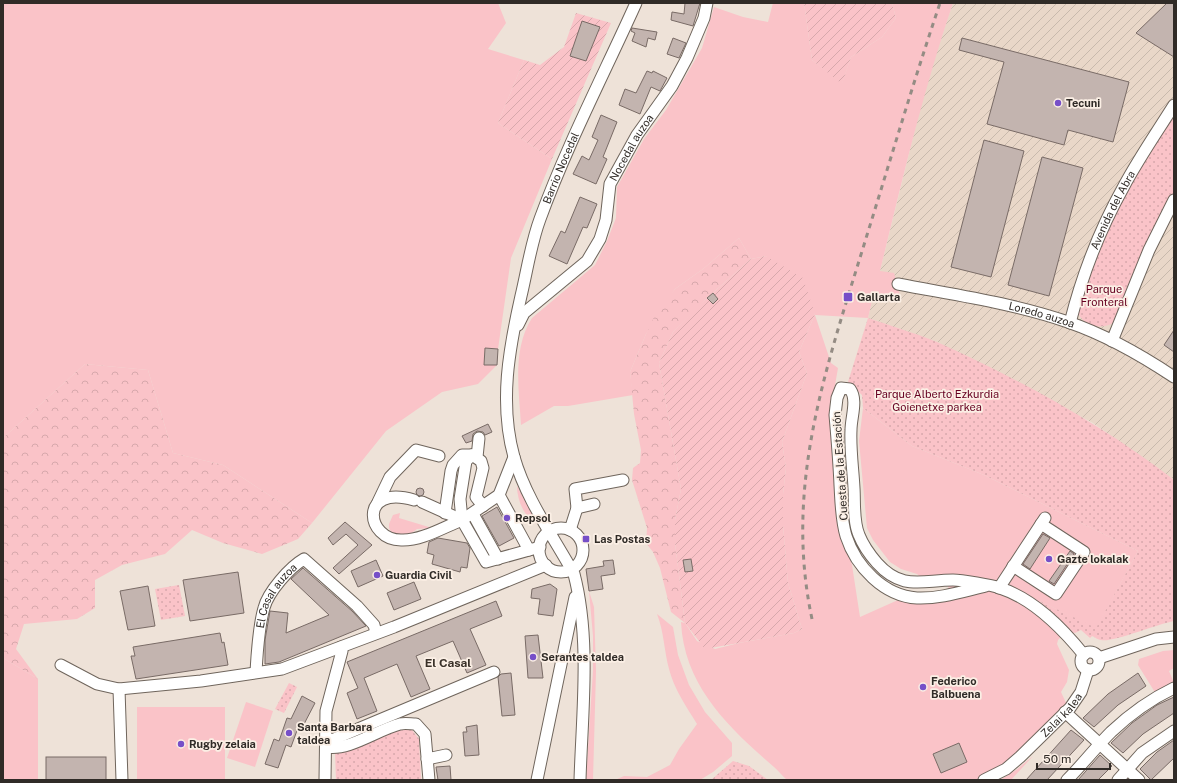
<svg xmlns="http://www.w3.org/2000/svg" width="1177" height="783" viewBox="0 0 1177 783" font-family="'Public Sans',sans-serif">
  <defs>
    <pattern id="industrial-furrows" width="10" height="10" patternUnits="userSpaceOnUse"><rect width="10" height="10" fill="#e9d7c8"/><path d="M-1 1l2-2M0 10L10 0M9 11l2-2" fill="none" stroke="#c8b9ac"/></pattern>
    <pattern id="forest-crowns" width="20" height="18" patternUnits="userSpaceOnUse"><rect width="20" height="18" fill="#fac3c8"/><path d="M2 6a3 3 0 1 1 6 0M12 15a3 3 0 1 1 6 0" fill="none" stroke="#d7a8ac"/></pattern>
    <pattern id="park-dots" width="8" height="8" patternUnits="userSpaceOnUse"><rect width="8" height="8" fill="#fac3c8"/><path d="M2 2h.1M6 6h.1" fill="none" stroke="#d7a8ac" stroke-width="1.8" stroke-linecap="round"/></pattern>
    <pattern id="garden-furrows" width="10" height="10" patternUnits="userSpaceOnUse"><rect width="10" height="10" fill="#fac3c8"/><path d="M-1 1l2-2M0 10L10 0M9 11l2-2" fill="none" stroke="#d7a8ac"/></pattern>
  </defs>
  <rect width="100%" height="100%" fill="#eee2d8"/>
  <polygon fill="url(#industrial-furrows)" points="953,3 1174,3 1174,480 1093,423 937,342 868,318 873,297 893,300 880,271 919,113 934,59"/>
  <g fill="#fac3c8">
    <polygon points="3,3 498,3 506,23 488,49 540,65 524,60 498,123 552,159 511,258 498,349 485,349 484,365 497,365 478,384 442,392 386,431 312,523 223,465 173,453 148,370 85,364 3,438"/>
    <path d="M773,3H804L812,60L842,83L851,57L882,37L896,18L892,3H953C923,91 902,181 880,271L894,273L900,295L893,300L873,297L868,318L815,315L831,363L838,368L834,391L836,508L852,565L860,617L898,600L900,592L919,595L949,590L947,583L932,586L917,574L901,569L890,562L873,540L867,528L859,441L863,408L912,446L984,475L1138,551L1096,629L1040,601L1075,633L1065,632L1058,640L1057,644L1069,670L1067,682L1061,692L1067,705L1005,765L977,780H787C782,776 779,771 774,767C729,728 684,686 681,622L685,623L697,641L715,649L739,643L794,633L802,629L788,583L783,525V494L786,468L782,442L807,373L799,352L815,314L766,256L751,259L739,238L703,269L675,289L646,334L630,372L633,395L568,406H554L521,425C519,390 512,349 532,318L595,265L607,241L616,218L617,187L644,139L666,110L702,48L714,7L743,17L768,22Z"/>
    <path d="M517,486L538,524C524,518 517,500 517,486Z"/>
    <polygon points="400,513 399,518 432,528 417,529 406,537 392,533 389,528 389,524 393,515"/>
    <polygon points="589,591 594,607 596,671 593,780 586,780 593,671 593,636"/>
    <path d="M657,614L673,627L678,655L689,685L705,712L732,743V756L713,772L700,780H615L624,776L647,777L670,765L679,749L697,724C686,706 674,689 669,669C664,650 664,632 657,614Z"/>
    <polygon points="1174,650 1174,668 1169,671 1174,683 1156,694 1138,665 1139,659 1163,651"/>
    <polygon points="3,658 38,679 38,780 3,780"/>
    <polygon points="246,702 273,711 255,767 227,758"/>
    <rect x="137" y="707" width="88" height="73"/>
    <polygon points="1033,756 1011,780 1000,780 1016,770"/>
  </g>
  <g fill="url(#forest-crowns)">
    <polygon points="739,238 751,259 707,298 673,332 659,363 681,489 675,520 675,543 685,623 671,612 660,568 653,552 646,543 647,528 632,480 633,468 640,463 641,450 634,414 630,372 646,334 656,313 675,289 703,269"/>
    <polygon points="85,364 148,370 173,453 223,465 312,523 298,539 262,554 223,543 192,530 165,554 122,565 95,580 95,608 77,619 24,624 16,649 38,679 3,658 3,438"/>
  </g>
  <g fill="url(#park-dots)">
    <path d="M1174,111V194L1165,212L1117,321C1103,331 1082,327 1077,310L1099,245L1116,210Z"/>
    <path d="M868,318C891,326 915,333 937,342C1019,379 1103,425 1174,480V621C1157,624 1112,643 1101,640C1098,640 1095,637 1092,636L1090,638L1081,630L1075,633L1040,601L1096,628L1138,551L984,475L912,446L863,408L862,395L848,382Z"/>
    <polygon points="179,585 185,616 161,620 155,589"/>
    <polygon points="289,683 297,687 284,713 275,709"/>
    <polygon points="404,728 412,730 419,739 421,780 336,780 335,751"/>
    <polygon points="733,761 749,766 768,780 711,780"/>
  </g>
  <g fill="url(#garden-furrows)">
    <polygon points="804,3 892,3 896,18 882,37 851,57 842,84 812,60"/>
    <polygon points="576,13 611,23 552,159 498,123 524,60 540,65 564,47"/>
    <polygon points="766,256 803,278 815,314 799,352 807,373 782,442 786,468 783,494 783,525 788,583 802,629 794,633 705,649 685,623 675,543 675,520 681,489 659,363 673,332 697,307 751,259"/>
  </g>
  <g fill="#c3b4af" stroke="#796b66">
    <polygon points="685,3 700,3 693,26 671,20 672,12 684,14"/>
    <polygon points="1167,3 1174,3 1174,57 1136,33"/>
    <polygon points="582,21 600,27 586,61 570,56"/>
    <polygon points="632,28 657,32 655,40 648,38 646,47 632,41 635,33 631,31"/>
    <polygon points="673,38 686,43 679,58 667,54"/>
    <polygon points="962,38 1129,82 1113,142 1068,130 1064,145 987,124 1004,62 959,50"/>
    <polygon points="647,71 652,73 653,71 667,78 660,91 651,87 640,114 619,105 625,89 636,93"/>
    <polygon points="601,115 617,122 603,157 607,159 596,184 573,174 582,156 589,160 598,140 592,137"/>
    <polygon points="984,140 1024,151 991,277 951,267"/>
    <polygon points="1042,157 1083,168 1049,296 1008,285"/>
    <polygon points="580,197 597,204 587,228 583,227 567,264 549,256 561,231 565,233"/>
    <polygon points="713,293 718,299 713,304 707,298"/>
    <polygon points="1174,330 1174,352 1164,345"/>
    <polygon points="485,348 498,349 497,365 484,365"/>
    <polygon points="488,424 492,432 485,435 483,432 477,431 473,434 472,441 466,443 462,436"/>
    <circle cx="420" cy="492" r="4"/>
    <polygon points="497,507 514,538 499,546 482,516"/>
    <polygon points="345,522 372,545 339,574 333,568 358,545 346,534 333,545 328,538"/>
    <polygon points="1043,534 1050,538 1030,569 1023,564"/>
    <polygon points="438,538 467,543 470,548 467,568 461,567 460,572 432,564 434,555 427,553 429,542"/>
    <polygon points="1070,551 1074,554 1054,584 1049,581"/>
    <polygon points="691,559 693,571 685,572 683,560"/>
    <polygon points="376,560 383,576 358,587 351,571"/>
    <polygon points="613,560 615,574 601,576 603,589 589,591 586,569 604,566 603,561"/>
    <polygon points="303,568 352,611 366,626 279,662 265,664 265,640 270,611 288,613 286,633 329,615 291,579"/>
    <polygon points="238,572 244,613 190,621 183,580"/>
    <polygon points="414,582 421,599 394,610 387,593"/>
    <polygon points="550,584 557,589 553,616 538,614 540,599 531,598 532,589"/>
    <polygon points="148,586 155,626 128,630 120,591"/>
    <polygon points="496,601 502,616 470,629 486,665 467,673 453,641 416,656 430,689 411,697 397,664 364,678 377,711 357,719 347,693 358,688 347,662"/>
    <polygon points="220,633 222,643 224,642 228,665 136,679 131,656 135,656 133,647"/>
    <polygon points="538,635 543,678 528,678 525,636"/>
    <polygon points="511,673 515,715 502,716 498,677 501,674"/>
    <polygon points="1138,673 1146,686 1118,705 1094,727 1083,718 1108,694"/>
    <polygon points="302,696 315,703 303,726 299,725 291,747 286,745 278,768 265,764 274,739 279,741 287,718 291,719"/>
    <polygon points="1174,697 1174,713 1143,734 1123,753 1111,743 1132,723 1157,705"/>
    <polygon points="477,725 479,755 465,756 463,732 467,732 466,727"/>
    <polygon points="1071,730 1084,740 1047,780 1026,780"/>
    <polygon points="1174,740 1174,758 1151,780 1140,769 1157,752"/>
    <polygon points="959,743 967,762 941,773 933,754"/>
    <polygon points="1100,755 1112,766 1098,780 1078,780"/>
    <rect x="46" y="757" width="60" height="23"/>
    <polygon points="450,766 451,780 438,780 436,767"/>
  </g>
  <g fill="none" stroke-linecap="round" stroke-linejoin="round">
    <g stroke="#6f655c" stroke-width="13">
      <g id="minor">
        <path id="s1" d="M898,284C955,295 1013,303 1068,322C1106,335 1141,355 1174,377"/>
        <path id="s2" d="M1070,323C1082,275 1100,229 1124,186C1139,158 1157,132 1174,105"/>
        <path id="s3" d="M518,325L524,313L587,261L600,239L606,220L610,184L637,135L672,86L687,58L704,18L707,3"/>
        <polyline points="1112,341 1149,250 1174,200"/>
        <polyline points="477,457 479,438"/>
        <polyline points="499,495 529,550"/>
        <path d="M414,500C358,484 366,540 401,540C421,541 444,527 462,520L422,502"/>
        <polyline points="378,502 390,477 416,450 439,456"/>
        <polyline points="483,506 476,497 483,468 481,461 472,455 466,461 460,499 462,520 486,562 540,547"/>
        <polyline points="577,508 594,504"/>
        <polyline points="445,513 451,471 453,465 462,455 472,455"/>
        <polyline points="473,514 498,559"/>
        <polyline points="462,520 499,495 514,457"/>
        <circle cx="561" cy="550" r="22"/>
        <polyline points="570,530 577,508 575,489 623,480"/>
        <polyline points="1013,566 1056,594 1084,552 1041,524"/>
        <path d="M986,586C964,591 940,599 917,598C884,596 856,567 846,536C841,519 841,502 840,485C839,461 837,438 835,415L837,398L841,388L850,389C858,400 851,417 851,430C850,449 853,469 854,488C855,503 853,521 859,535C863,545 870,555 877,563C902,591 922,580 953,580C962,580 991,585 1000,588C1034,599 1062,628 1084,655"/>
        <polyline points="999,588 1045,518"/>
        <circle cx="1090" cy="661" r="9"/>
        <polyline points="1099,658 1156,639 1174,637"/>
        <polyline points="61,665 97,684 119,689 201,681 282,669 394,627 546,565"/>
        <path id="s4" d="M256,672C257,654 259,625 264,608C268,592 290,567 304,559L357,606L374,625L376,633"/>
        <polyline points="119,689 122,780"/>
        <polyline points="1065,712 1139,780"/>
        <polyline points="326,740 334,739 494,672"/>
        <path d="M327,747C349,751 377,730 400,724C405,723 411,724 416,724L425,734L429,780"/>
        <polyline points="427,759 446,755"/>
        <polyline points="325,780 326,711 342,651 341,647"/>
        <polyline points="537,780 575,597"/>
        <path id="s5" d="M580,780C582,713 591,639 574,574C553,536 526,499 514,457C499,403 509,349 521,296C527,271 531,243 540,219C567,145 604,74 636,3"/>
        <path id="s6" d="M984,780L1006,769L1020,757L1070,708L1081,692L1088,670"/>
        <path d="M1067,780C1082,765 1096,747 1111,732C1130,714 1151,699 1174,688"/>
        <polyline points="1118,780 1142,753 1174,731"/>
      </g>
    </g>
    <use href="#minor" stroke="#fff" stroke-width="11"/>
    <path stroke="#948c84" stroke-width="3" stroke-dasharray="5 5" stroke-linecap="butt" d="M812,619C783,483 828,363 867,235C891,158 914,80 940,3"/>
  </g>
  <g fill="#764fc8" stroke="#fbefe5" stroke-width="1.5">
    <circle cx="1058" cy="103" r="4"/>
    <rect x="843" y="292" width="10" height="10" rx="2"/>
    <circle cx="507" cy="518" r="4"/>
    <rect x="582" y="535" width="8" height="8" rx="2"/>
    <circle cx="1049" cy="559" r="4"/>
    <circle cx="377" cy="575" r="4"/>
    <circle cx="533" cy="657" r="4"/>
    <circle cx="923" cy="687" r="4"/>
    <circle cx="289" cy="733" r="4"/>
    <circle cx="181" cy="744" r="4"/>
  </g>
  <g text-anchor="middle" stroke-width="3.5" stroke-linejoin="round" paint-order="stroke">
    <g font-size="11" font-weight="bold" fill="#302b27" stroke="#fbefe5" text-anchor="start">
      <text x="1066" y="107">Tecuni</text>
      <text x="857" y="301">Gallarta</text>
      <text x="515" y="522">Repsol</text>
      <text x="594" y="543">Las Postas</text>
      <text x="1057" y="563">Gazte lokalak</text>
      <text x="385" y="579">Guardia Civil</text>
      <text x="541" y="661">Serantes taldea</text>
      <text x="931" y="685">Federico<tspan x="931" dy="13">Balbuena</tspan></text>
      <text x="297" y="731">Santa Barbara<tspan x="297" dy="13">taldea</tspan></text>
      <text x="189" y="748">Rugby zelaia</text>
    </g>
    <g font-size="11" fill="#302b27" stroke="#fbefe5">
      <text dy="4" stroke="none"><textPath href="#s3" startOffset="219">Nocedal auzoa</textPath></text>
      <text dy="4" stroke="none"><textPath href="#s5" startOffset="636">Barrio Nocedal</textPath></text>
      <text dy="4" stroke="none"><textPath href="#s2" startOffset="121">Avenida del Abra</textPath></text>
      <text dy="4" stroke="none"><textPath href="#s1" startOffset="147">Loredo auzoa</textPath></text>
      <text transform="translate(840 466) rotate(-94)" y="4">Cuesta de la Estación</text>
      <text dy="4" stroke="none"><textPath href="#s4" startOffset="81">El Casal auzoa</textPath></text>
      <text dy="4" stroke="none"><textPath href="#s6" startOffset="102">Zelai kalea</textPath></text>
    </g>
    <g font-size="11" fill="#660021" stroke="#fbefe5">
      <text x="1104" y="293">Parque<tspan x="1104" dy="13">Fronteral</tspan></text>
      <text x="937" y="398">Parque Alberto Ezkurdia<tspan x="937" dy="13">Goienetxe parkea</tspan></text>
    </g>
    <g font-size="12" font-weight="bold" fill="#3a3129" stroke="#fbefe5">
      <text x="448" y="667">El Casal</text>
    </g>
  </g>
  <rect width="1177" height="783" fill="none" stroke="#302b27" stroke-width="8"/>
  <path d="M1037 763v6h73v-6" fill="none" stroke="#302b27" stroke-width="2"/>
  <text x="1043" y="763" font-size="12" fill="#302b27" stroke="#fbefe5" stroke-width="3" paint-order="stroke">50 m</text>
</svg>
